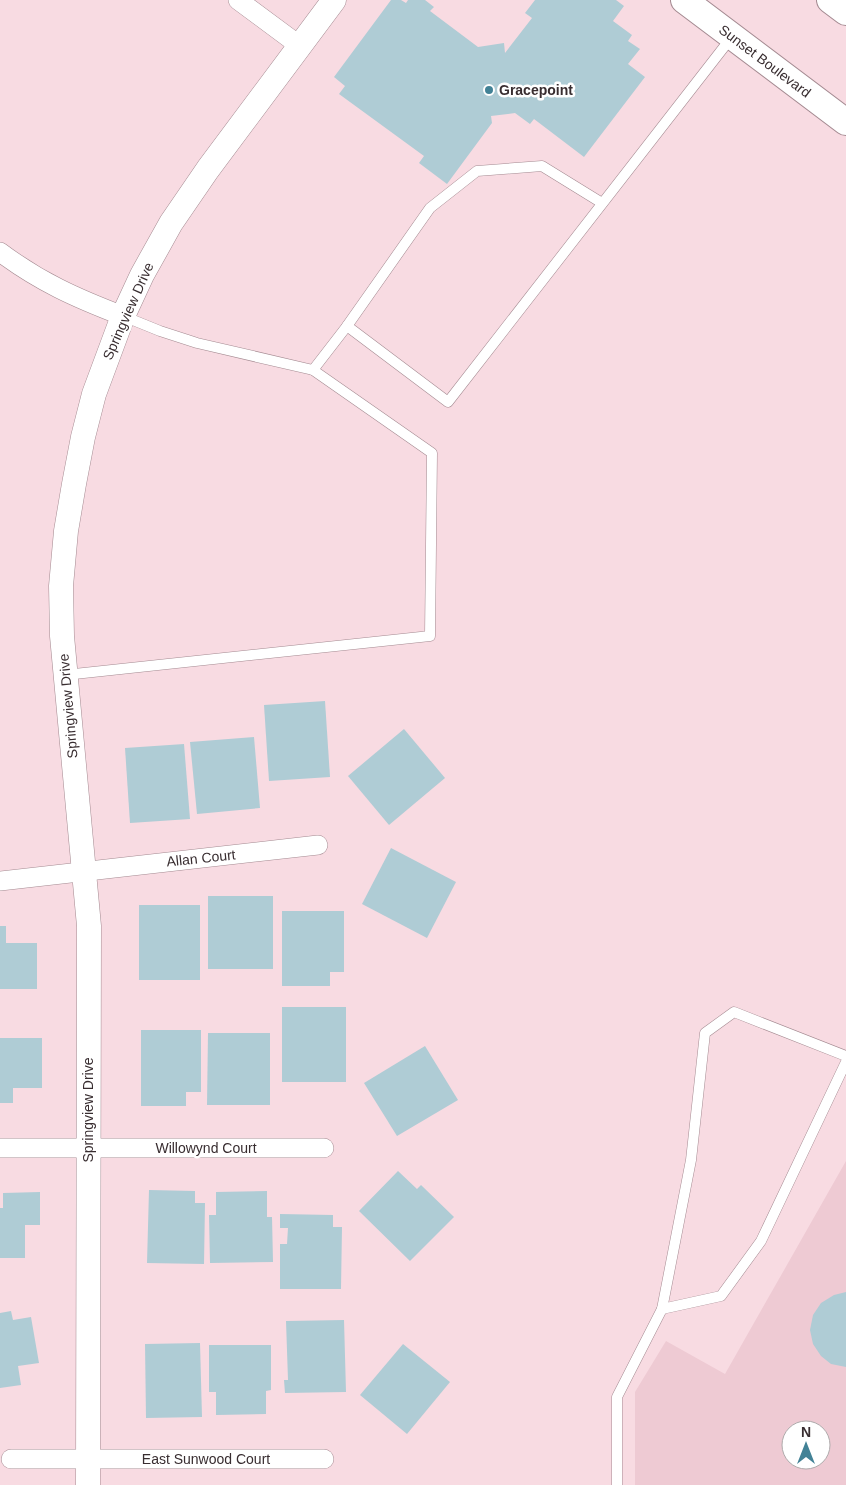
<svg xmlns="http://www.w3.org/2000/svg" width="846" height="1485" viewBox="0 0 846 1485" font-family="Arial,sans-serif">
  <rect width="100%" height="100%" fill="#f8dbe2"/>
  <path fill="#eecad3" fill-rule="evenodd" d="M846,1161V1485H635V1392L666,1341L725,1374ZM791,1430H821V1460H791Z"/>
  <g fill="#afccd5">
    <polygon points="391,0 401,0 406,3 408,0 425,0 434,7 430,11 478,47 504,43 505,53 532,18 525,13 535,0 616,0 624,6 613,21 632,35 628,41 640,49 628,64 645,77 584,157 534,119 530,124 515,113 491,116 492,123 447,184 419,163 424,156 339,94 345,86 334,77"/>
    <polygon points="325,701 330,777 269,781 264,705"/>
    <polygon points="404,729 445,778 389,825 348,776"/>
    <polygon points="254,737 260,808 197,814 190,742"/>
    <polygon points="184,744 190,819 130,823 125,748"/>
    <polygon points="391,848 456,882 427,938 362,904"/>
    <rect x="208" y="896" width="65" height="73"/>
    <rect x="139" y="905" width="61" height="75"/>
    <polygon points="282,911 344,911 344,972 330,972 330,986 282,986"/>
    <polygon points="0,926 6,926 6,943 37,943 37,989 0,989"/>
    <rect x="282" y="1007" width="64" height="75"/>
    <polygon points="141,1030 201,1030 201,1092 186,1092 186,1106 141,1106"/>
    <polygon points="208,1033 270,1033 270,1105 207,1105"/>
    <polygon points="0,1038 42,1038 42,1088 13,1088 13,1103 0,1103"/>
    <polygon points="425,1046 458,1100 397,1136 364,1083"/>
    <polygon points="398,1171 417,1189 421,1185 454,1217 410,1261 359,1211"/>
    <polygon points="149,1190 195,1191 195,1203 205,1203 204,1264 147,1263"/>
    <polygon points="267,1191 267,1217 272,1217 273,1262 210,1263 209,1215 216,1215 216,1192"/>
    <polygon points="40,1192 40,1225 25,1225 25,1258 0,1258 0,1208 3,1208 3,1193"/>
    <polygon points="280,1214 333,1215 333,1227 342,1227 341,1289 280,1289 280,1244 287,1244 288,1228 280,1228"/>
    <polygon points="846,1292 846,1367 831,1364 821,1356 813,1344 810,1330 813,1315 821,1303 834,1295"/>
    <polygon points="11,1311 13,1320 31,1317 39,1363 18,1366 21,1385 0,1388 0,1313"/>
    <polygon points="344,1320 346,1392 285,1393 284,1380 288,1380 286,1321"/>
    <polygon points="200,1343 202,1417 146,1418 145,1344"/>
    <polygon points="403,1344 450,1382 407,1434 360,1395"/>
    <polygon points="209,1345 271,1345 271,1390 266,1391 266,1414 216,1415 216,1392 209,1392"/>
  </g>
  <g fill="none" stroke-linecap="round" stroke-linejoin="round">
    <g stroke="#a48a91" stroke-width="11">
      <g id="service">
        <polyline points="347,326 448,402 731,38"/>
        <polyline points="313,370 347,326 430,208 477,171 542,166 602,203"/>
        <polyline points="65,675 430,636 432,453 313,370 197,343 160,331 123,316"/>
        <polyline points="662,1309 721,1296 761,1241 846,1062"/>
        <polyline points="617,1485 617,1397 662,1309 691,1160 705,1033 734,1012 846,1056"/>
      </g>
    </g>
    <g stroke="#a48a91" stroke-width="20">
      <g id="minor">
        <polyline points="238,0 300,46"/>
        <path d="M0,252C40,282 76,298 123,316"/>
        <polyline points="0,881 318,845"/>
        <polyline points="0,1148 324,1148"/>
        <polyline points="11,1459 324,1459"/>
      </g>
    </g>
    <g stroke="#a48a91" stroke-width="25">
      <polyline id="tertiary" points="88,1485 89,926 62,636 61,586 66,531 74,484 83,437 94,394 123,316 142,275 171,223 208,169 334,0"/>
    </g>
    <g stroke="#a48a91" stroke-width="28">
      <g id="secondary">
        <polyline points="684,0 846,122"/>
        <polyline points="830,0 846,12"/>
      </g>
    </g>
    <use href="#service" stroke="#fff" stroke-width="10"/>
    <use href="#minor" stroke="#fff" stroke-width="19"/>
    <use href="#tertiary" stroke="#fff" stroke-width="24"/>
    <use href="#secondary" stroke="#fff" stroke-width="26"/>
  </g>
  <circle fill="#428296" stroke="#fff" stroke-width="2" cx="489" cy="90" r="5"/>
  <g text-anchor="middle" stroke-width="5" stroke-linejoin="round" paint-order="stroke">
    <g font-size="14" fill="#382d30" stroke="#fff">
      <text transform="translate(765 61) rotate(37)" y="5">Sunset Boulevard</text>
      <text transform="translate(128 311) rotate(-66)" y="5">Springview Drive</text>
      <text transform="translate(68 706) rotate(-95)" y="5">Springview Drive</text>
      <text transform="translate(201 858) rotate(-6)" y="5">Allan Court</text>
      <text transform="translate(88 1110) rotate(-90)" y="5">Springview Drive</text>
      <text x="206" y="1153">Willowynd Court</text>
      <text x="206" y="1464">East Sunwood Court</text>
    </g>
    <g font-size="14" font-weight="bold" fill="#382d30" stroke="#fff" text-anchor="start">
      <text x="499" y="95">Gracepoint</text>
    </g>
  </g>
  <g transform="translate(806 1445)"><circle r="24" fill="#ffffff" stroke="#afabac"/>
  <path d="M0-4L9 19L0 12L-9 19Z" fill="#428296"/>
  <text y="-8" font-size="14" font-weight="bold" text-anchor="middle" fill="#382d30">N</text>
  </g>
</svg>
